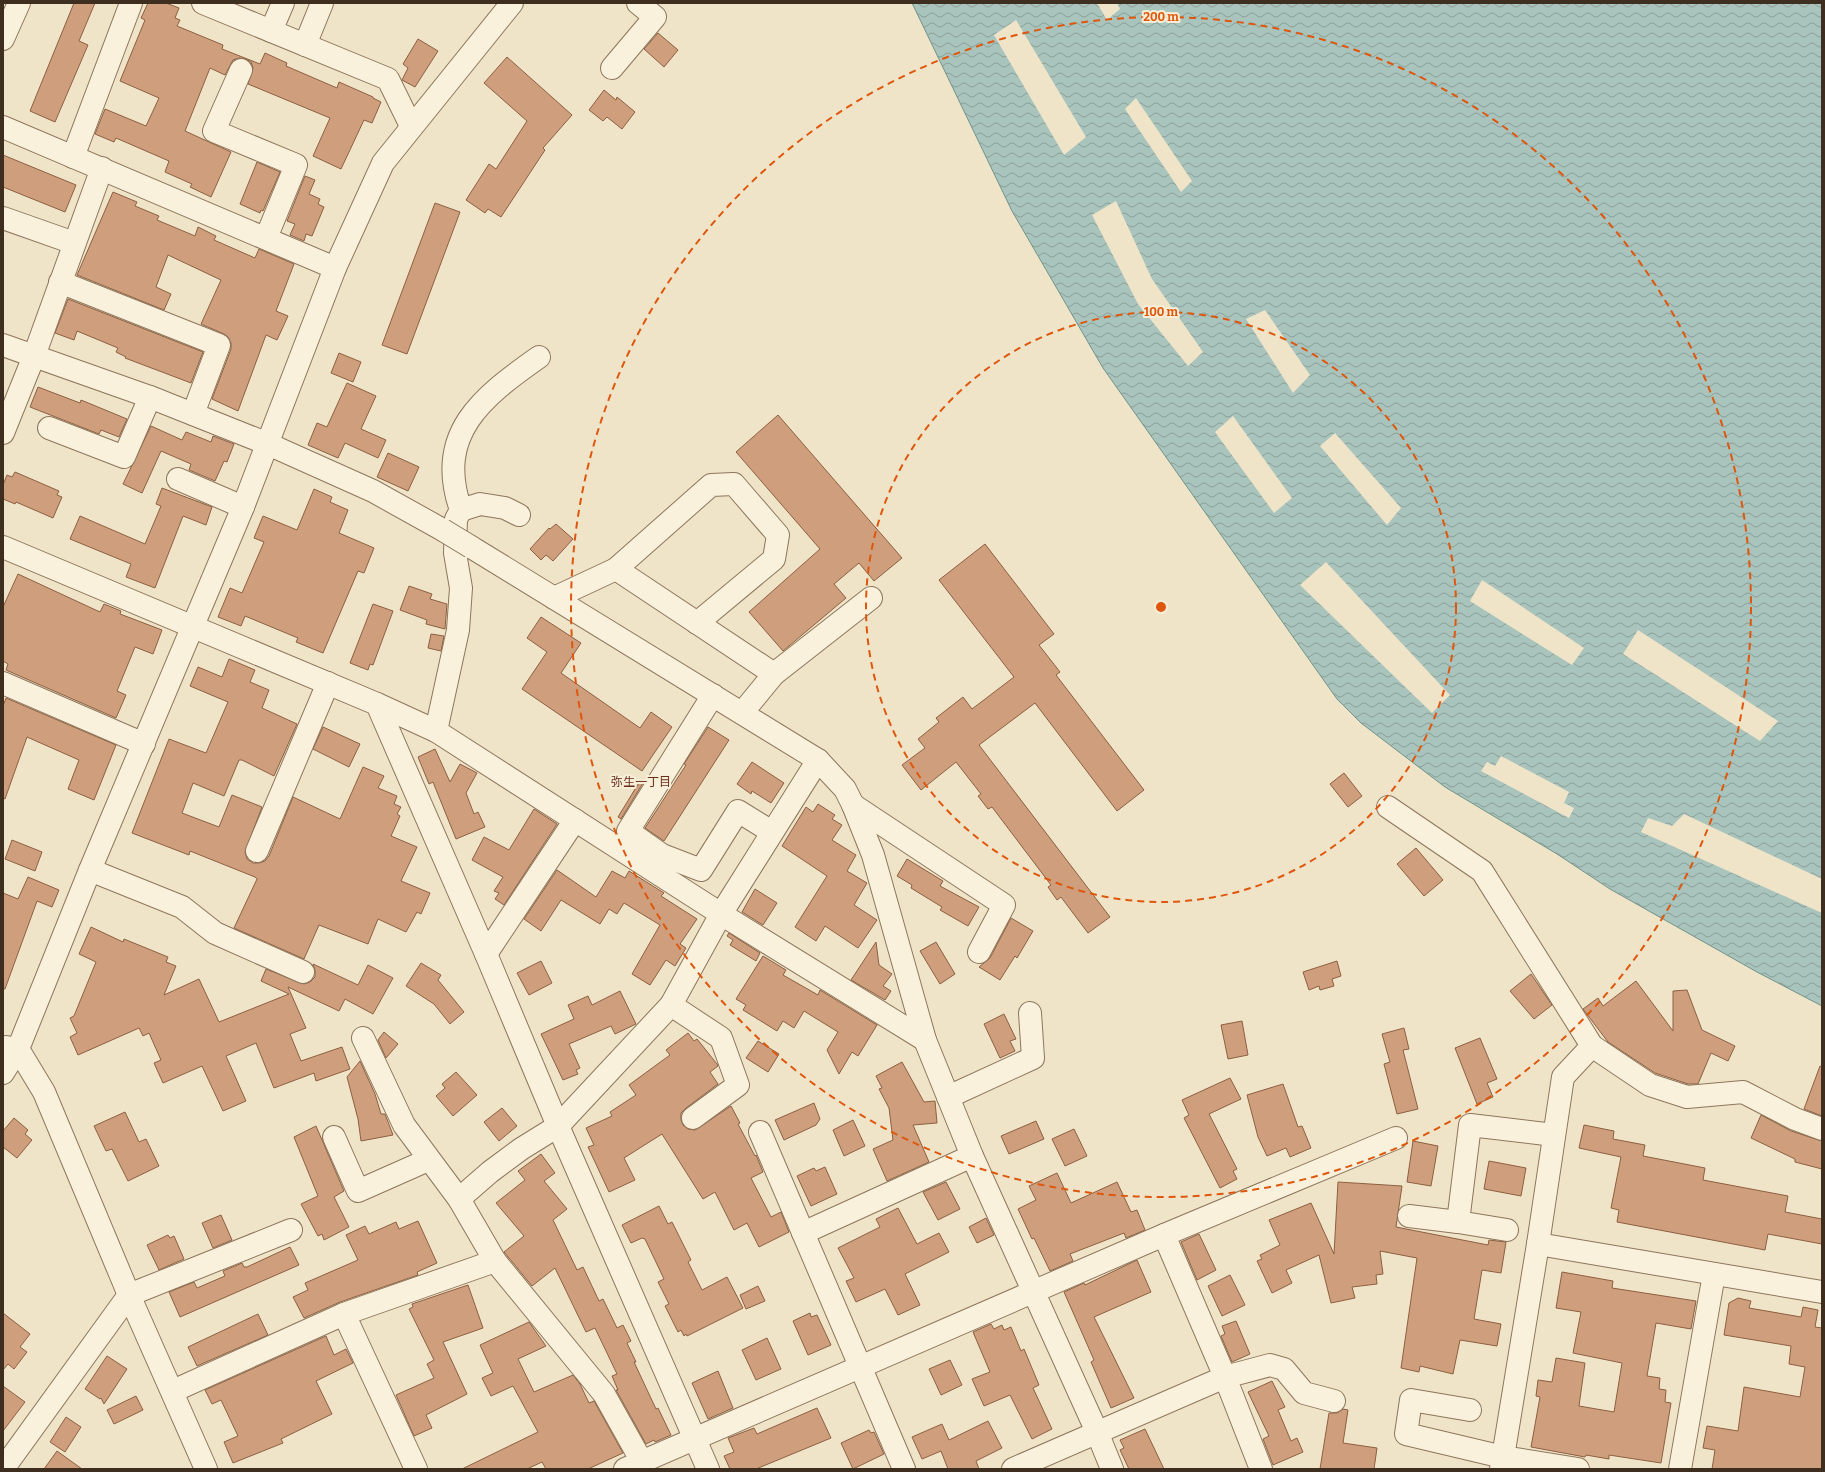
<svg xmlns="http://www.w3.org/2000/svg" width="1825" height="1472" viewBox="0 0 1825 1472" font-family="Bitter,'Noto Sans JP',serif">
  <defs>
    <pattern id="water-waves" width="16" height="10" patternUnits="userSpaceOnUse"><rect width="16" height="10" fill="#a9c4bc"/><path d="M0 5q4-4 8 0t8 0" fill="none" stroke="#8ba098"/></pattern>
  </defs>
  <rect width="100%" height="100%" fill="#f0e4c8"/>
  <polygon fill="url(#water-waves)" stroke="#6f938a" points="912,3 1822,3 1822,1006 1757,972 1610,889 1557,854 1445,787 1361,723 1337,699 1103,368 1012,211"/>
  <g fill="#f0e4c8">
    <polygon points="1097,3 1117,3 1120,9 1107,20"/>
    <polygon points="1016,20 1086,137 1064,155 994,35"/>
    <polygon points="1136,98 1192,181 1181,192 1125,109"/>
    <polygon points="1116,201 1152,279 1203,352 1188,366 1138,304 1092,215"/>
    <polygon points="1265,310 1310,375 1293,393 1246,319"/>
    <polygon points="1233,416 1292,498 1274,513 1215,432"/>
    <polygon points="1335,433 1401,508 1387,525 1320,446"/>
    <polygon points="1326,562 1450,695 1432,713 1300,585"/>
    <polygon points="1482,580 1584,648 1572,665 1470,601"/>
    <polygon points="1638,630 1778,721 1760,741 1623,654"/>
    <polygon points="1501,756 1569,792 1564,803 1574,808 1569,818 1481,771 1487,762 1495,766"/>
    <polygon points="1684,814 1822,879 1822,913 1641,832 1648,818 1672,826"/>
  </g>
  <g fill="#cf9f7d" stroke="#8d5f41">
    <polygon points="74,3 95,3 79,41 88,45 55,122 30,111"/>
    <polygon points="148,3 166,3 179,8 175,18 180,20 177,26 223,45 222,49 260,64 265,53 287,63 286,66 337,88 339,82 373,97 373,98 381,102 372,123 364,120 341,169 313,156 330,118 248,84 253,68 251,62 246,59 239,58 233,60 225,75 210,68 185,131 231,152 211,197 190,187 192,184 165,172 169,161 116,138 114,142 95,134 105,109 146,126 159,98 120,81 145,20 141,18"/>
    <polygon points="658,33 678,50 664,67 644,49"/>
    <polygon points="418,39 438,51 415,87 402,80 408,68 403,64"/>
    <polygon points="507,57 572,115 543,148 545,150 501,217 488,209 485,213 466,200 489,164 496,169 527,121 484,83"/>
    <polygon points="604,90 616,100 617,97 635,112 622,129 607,117 603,121 589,110"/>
    <polygon points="3,155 76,185 65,212 3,187"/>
    <polygon points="257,162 280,172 263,211 261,210 260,213 240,204"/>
    <polygon points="305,176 315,180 309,194 320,199 318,204 324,207 312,236 306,234 304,241 290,235 295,224 287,221"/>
    <polygon points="113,192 137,202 135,206 159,216 157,220 195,236 198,227 216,236 214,240 255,258 259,249 294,264 276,311 288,316 277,340 266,335 238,411 212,399 231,349 231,343 228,337 224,334 201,324 221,280 168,255 156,287 171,294 164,310 77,275"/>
    <polygon points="435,203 460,212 407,354 382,345"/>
    <polygon points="68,299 203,352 191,383 125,358 126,357 116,352 118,348 77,331 74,340 55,333"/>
    <polygon points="339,353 361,362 353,382 331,373"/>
    <polygon points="347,383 376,396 361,429 386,440 378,458 345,443 338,458 308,445 317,423 327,427"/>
    <polygon points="38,387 80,403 81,400 127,419 119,437 101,430 99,434 30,407"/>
    <polygon points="778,415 902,558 874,581 859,563 834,584 846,598 783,651 749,612 820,549 736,452"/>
    <polygon points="151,426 182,440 186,432 211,442 213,436 234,444 227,462 224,461 215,481 189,470 191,464 161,451 142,493 123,484"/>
    <polygon points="388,453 419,467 408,491 377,477"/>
    <polygon points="15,472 59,491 57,495 62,497 53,518 16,502 15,504 3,499 3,485 7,475 12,477"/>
    <polygon points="162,488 212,507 206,525 183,516 155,588 126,577 131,564 70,539 80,516 145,544 161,506 156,504"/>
    <polygon points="314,489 332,497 330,502 348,510 339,533 374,548 364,573 358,571 323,653 296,642 298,638 245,616 241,626 218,617 230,588 242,593 264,542 254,538 263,516 297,530"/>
    <polygon points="556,524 573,539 553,561 546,555 541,560 530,549 549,528 550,529"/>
    <polygon points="985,544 1054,634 1039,645 1060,672 1056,675 1144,790 1117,811 1035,703 979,745 1110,917 1088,933 1061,897 1057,900 1048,887 1051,885 992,807 988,809 978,796 981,794 956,762 921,790 902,765 925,748 918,739 939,722 936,718 963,697 972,709 1014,677 939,580"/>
    <polygon points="18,574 100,612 104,604 121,611 120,614 162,630 153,654 135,647 117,691 126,695 116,718 6,670 8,664 3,661 3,607"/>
    <polygon points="409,586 432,594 430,599 447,604 445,629 426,624 427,620 400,610"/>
    <polygon points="373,604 393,611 373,665 370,664 368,670 350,663"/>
    <polygon points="541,617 581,643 561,673 640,728 651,712 672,727 642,771 522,689 547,652 527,638"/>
    <polygon points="431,634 444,636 441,651 428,648"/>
    <polygon points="229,659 255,670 250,682 269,690 262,708 297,724 274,776 242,760 239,760 224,796 193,783 182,813 219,827 232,795 262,807 245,852 247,859 253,863 259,863 265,861 269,856 293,797 340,819 363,767 384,776 378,788 397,796 394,804 401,807 397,814 400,816 391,836 417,847 401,881 430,893 421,914 417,912 406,932 378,919 368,944 319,925 304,959 234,928 257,879 255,877 190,851 189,855 132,833 169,739 206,753 228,702 190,686 198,667 222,677"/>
    <polygon points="6,698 116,745 94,800 68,789 79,760 27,737 5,799 3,798 3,706"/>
    <polygon points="323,727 360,744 349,767 313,749"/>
    <polygon points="708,727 729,740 664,841 645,828 686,765 684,764"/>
    <polygon points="435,749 450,782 460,764 477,773 466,793 474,814 478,812 485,827 456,839 433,782 429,784 418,757"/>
    <polygon points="752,762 784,783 771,803 752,791 751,794 737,784"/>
    <polygon points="1344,773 1362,796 1348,807 1330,784"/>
    <polygon points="640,781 643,783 621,819 618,817"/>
    <polygon points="818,804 835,815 832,819 842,825 832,840 856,855 847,871 867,883 854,905 877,920 858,948 825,926 816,941 795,927 827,876 782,846 806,807 813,812"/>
    <polygon points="534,809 557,824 504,905 495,899 499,893 494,891 503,877 472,860 484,837 509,850"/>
    <polygon points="12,840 42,852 35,871 5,859"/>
    <polygon points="1416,848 1443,880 1424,896 1397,864"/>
    <polygon points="907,859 943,881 940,886 979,907 968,926 940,910 942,907 911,888 912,885 897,876"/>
    <polygon points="557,870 596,897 612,871 625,878 629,871 664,893 661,896 697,919 680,944 686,948 675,966 666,960 650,985 632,974 660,925 624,903 617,914 609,909 600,924 561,900 541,931 524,919"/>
    <polygon points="28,877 59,890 52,907 37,901 5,989 3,989 3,893 18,899"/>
    <polygon points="755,889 777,903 763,925 742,912"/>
    <polygon points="1011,918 1033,931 1017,958 1015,956 1000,980 979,967 990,958"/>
    <polygon points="91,927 123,942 124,939 168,957 166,962 176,966 164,995 199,979 219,1022 289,994 261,981 266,969 304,984 310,982 315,977 315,970 313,964 358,985 368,965 393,978 373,1014 345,999 339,1011 288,987 306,1028 290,1034 301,1061 342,1047 350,1069 316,1081 314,1073 274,1088 256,1043 226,1056 246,1101 223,1111 202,1066 163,1083 154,1063 161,1060 149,1033 143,1036 139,1028 78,1055 70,1037 77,1033 70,1018 74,1016 96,962 79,954"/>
    <polygon points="729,933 760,953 756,961 730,945 733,940 727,936"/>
    <polygon points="876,942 879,965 892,974 883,986 891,991 885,1000 851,980"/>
    <polygon points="936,942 955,974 940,984 920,951"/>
    <polygon points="763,956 786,970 783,975 818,995 820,990 877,1025 858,1056 852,1052 839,1074 827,1050 838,1032 804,1011 794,1028 783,1021 777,1031 743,1010 746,1005 736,999"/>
    <polygon points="541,961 552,983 529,995 517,973"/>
    <polygon points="1337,961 1341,976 1332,979 1334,986 1320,990 1319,986 1309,990 1303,972"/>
    <polygon points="421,963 441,975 438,980 464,1012 450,1024 434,1004 406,986"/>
    <polygon points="1531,974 1552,1005 1534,1019 1510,991"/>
    <polygon points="1636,981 1673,1031 1673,991 1687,990 1702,1030 1735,1046 1728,1061 1711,1053 1698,1084 1688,1084 1655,1073 1608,1042 1583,1009 1598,998 1603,1006"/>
    <polygon points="620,991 636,1024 615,1034 611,1026 569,1044 580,1068 576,1070 578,1074 563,1080 541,1034 574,1019 568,1005 588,996 592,1005"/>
    <polygon points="1004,1014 1016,1039 1010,1041 1015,1051 1000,1058 984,1024"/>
    <polygon points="1242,1021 1248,1055 1228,1059 1221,1025"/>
    <polygon points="1404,1028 1409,1049 1403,1050 1418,1109 1397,1114 1384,1064 1390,1062 1382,1034"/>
    <polygon points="384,1032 398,1044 386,1058 378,1040"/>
    <polygon points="688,1033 694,1041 697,1039 717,1064 718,1066 710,1072 718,1084 686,1108 681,1113 681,1120 683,1125 688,1129 695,1130 731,1106 740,1123 738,1124 755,1156 756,1155 763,1172 751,1178 771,1217 781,1212 789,1232 759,1247 747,1223 734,1230 715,1192 703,1199 662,1134 624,1158 635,1180 609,1192 588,1147 594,1145 586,1128 612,1116 610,1112 636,1095 629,1085 670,1055 666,1050"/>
    <polygon points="1480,1038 1497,1079 1487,1083 1493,1097 1477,1104 1455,1048"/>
    <polygon points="758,1041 779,1054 768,1072 746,1058"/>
    <polygon points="360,1061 375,1094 381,1114 385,1114 393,1135 361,1141 358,1119 347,1077"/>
    <polygon points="902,1062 924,1102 935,1101 937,1123 913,1125 929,1162 887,1181 873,1149 893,1140 889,1108 879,1089 882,1088 876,1076"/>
    <polygon points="1820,1066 1822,1067 1822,1116 1804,1109"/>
    <polygon points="456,1072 477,1095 453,1116 436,1096 445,1088 442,1084"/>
    <polygon points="1230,1078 1241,1099 1209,1114 1237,1169 1233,1171 1237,1179 1220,1188 1184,1118 1189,1115 1182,1100"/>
    <polygon points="1283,1084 1298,1127 1302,1126 1311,1148 1290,1157 1286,1148 1267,1156 1258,1137 1247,1095"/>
    <polygon points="814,1103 820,1119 816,1125 784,1140 775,1120"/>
    <polygon points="502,1108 517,1126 499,1141 484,1122"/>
    <polygon points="125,1112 139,1142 146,1139 159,1166 128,1181 112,1149 106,1151 94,1126"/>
    <polygon points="1761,1115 1791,1131 1822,1141 1822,1169 1795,1162 1795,1159 1751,1138"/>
    <polygon points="14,1118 28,1130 25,1134 32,1140 17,1158 3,1147 3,1131"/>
    <polygon points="853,1120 865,1146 844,1156 833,1130"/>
    <polygon points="1036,1121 1044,1139 1009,1154 1001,1136"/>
    <polygon points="1584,1125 1614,1131 1613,1139 1645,1145 1643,1156 1705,1168 1703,1180 1788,1196 1785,1212 1822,1219 1822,1244 1768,1234 1765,1250 1617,1222 1619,1210 1611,1208 1621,1157 1579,1148"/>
    <polygon points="316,1126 344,1191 334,1197 349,1227 324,1240 322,1234 318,1236 301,1204 318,1196 294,1137"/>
    <polygon points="1074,1129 1087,1156 1065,1166 1052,1139"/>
    <polygon points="1413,1141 1438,1146 1431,1186 1407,1182"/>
    <polygon points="541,1154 555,1173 544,1181 567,1209 553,1220 577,1270 583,1267 599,1301 603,1299 617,1328 623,1325 631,1341 627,1343 636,1362 634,1362 656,1409 658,1408 671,1435 655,1442 654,1440 646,1444 616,1390 618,1390 612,1376 617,1374 595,1328 586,1332 555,1268 532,1286 504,1252 524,1236 496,1203 525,1180 518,1171"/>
    <polygon points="1489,1161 1526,1168 1521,1196 1484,1189"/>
    <polygon points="825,1167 837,1194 811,1206 797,1176 814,1168 816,1171"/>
    <polygon points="1057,1173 1071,1203 1117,1182 1131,1212 1137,1210 1145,1230 1126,1238 1124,1233 1070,1254 1073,1261 1050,1271 1034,1238 1032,1239 1018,1209 1036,1200 1029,1186"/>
    <polygon points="946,1182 960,1209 938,1220 923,1192"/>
    <polygon points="1338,1182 1402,1186 1396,1227 1488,1245 1489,1240 1506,1242 1501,1273 1482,1270 1474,1319 1501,1324 1497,1346 1460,1340 1453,1374 1420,1366 1419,1372 1401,1368 1417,1258 1380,1251 1383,1274 1376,1275 1377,1284 1352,1287 1355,1298 1331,1303 1319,1255 1286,1270 1292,1283 1272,1293 1257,1261 1262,1259 1260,1255 1280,1245 1269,1220 1311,1203 1334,1254"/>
    <polygon points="659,1206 668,1224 672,1222 691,1260 688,1262 702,1290 727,1277 743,1308 687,1336 686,1334 684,1336 681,1330 678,1332 665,1306 669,1304 658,1282 664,1279 645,1239 642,1238 631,1243 622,1225"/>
    <polygon points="898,1208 917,1244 939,1233 949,1252 905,1274 920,1305 898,1315 885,1289 856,1302 846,1281 854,1278 838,1248 880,1227 876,1219"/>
    <polygon points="221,1215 232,1240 213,1248 202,1223"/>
    <polygon points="986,1218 994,1235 977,1243 969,1227"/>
    <polygon points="418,1221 437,1263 417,1272 418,1275 340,1302 304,1318 293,1297 308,1290 305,1283 358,1260 346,1235 365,1226 369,1234 396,1222 399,1229"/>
    <polygon points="1199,1234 1216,1270 1197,1280 1181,1242"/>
    <polygon points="168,1235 170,1238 174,1236 184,1259 159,1270 147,1245"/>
    <polygon points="290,1247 299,1265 180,1317 169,1292 194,1282 197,1288 225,1276 223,1271 242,1263 244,1267 247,1267"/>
    <polygon points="1137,1260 1151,1292 1094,1317 1134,1398 1111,1408 1091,1362 1094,1360 1064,1292 1084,1283 1085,1285"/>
    <polygon points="1562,1272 1613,1281 1612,1288 1696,1301 1691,1329 1656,1323 1647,1376 1660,1378 1659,1389 1666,1390 1665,1402 1671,1403 1661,1463 1609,1455 1609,1459 1586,1455 1585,1457 1531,1447 1540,1397 1536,1396 1538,1380 1552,1382 1556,1358 1585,1363 1579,1406 1614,1412 1622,1363 1573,1353 1581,1312 1556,1308"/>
    <polygon points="1230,1275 1245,1305 1222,1316 1208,1286"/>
    <polygon points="468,1285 483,1328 443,1342 467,1394 426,1415 432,1428 414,1436 396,1395 434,1378 427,1364 434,1360 409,1309 413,1307 412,1304"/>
    <polygon points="758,1286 765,1301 746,1309 740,1295"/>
    <polygon points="1738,1298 1751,1301 1749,1308 1801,1317 1803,1307 1818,1310 1815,1327 1822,1328 1822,1469 1712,1469 1715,1450 1703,1448 1707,1426 1738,1431 1744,1387 1800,1397 1805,1367 1789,1364 1791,1346 1724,1335 1729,1303"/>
    <polygon points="3,1313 30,1334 20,1347 27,1352 14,1369 8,1364 3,1370"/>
    <polygon points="810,1313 811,1317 817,1315 831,1345 808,1355 793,1321"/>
    <polygon points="258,1314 268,1335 197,1366 188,1347"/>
    <polygon points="1236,1321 1250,1354 1232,1362 1221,1336 1225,1334 1222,1326"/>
    <polygon points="529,1322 546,1346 518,1359 534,1392 573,1375 580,1384 589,1403 594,1401 623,1453 588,1469 546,1469 542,1462 527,1469 462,1469 538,1432 513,1386 491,1396 482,1378 493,1373 480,1345"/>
    <polygon points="991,1324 994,1329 1002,1325 1004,1330 1011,1327 1021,1351 1024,1349 1039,1385 1033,1388 1052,1429 1032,1439 1010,1395 984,1406 972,1379 990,1372 973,1332"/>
    <polygon points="326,1336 334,1355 346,1349 353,1363 316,1381 332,1414 281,1439 283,1443 233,1463 224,1442 238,1436 221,1400 212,1404 205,1390"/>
    <polygon points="767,1338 781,1369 756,1380 742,1350"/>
    <polygon points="107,1356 127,1369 104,1404 101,1398 100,1399 85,1389"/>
    <polygon points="950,1360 962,1385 941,1395 929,1369"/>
    <polygon points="718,1371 733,1408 708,1419 692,1383"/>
    <polygon points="1272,1381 1285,1407 1278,1410 1291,1441 1297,1438 1303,1452 1273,1465 1263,1439 1269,1436 1248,1392"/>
    <polygon points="3,1386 25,1402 3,1431"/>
    <polygon points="136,1396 143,1410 114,1424 107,1410"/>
    <polygon points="817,1408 831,1438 756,1469 730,1469 724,1456 734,1452 728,1438 754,1428 757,1434"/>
    <polygon points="1343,1409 1348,1410 1343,1443 1377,1448 1374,1469 1320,1469 1329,1413 1337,1413"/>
    <polygon points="66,1417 81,1427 65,1452 50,1442"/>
    <polygon points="988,1421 1002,1448 976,1461 979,1469 948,1469 941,1451 922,1459 912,1437 942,1424 949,1440"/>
    <polygon points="1145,1429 1164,1469 1129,1469 1120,1450 1124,1448 1120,1440"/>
    <polygon points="869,1430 871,1433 874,1432 884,1454 853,1469 841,1443"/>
    <polygon points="57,1451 82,1469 44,1469"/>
  </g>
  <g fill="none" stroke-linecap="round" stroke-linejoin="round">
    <g stroke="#8d765c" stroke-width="24">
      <g id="minor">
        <polyline points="203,3 388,79 411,126"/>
        <polyline points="271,31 283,3"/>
        <polyline points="3,39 19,3"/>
        <polyline points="305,45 322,3"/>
        <polyline points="612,68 655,17 638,3"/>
        <polyline points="241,70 214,131 296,165 266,238"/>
        <polyline points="3,127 335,268"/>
        <polyline points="73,157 131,3"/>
        <polyline points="3,218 74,243"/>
        <polyline points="60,282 219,345 193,414"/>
        <polyline points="3,345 150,397 268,444 373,491 443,530"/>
        <polyline points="49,428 124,457 150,397"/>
        <polyline points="3,433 34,356 102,168"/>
        <polyline points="178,479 243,507"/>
        <path d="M461,510C434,434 482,397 539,357"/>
        <polyline points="3,547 377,704 486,954 558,1126 708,1469"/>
        <polyline points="471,547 818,760 845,789 853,805 873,855 925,1040 972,1156 1097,1432 1112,1469"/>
        <polyline points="616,569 711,485 734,484 778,535 774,559 697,623"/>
        <polyline points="554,598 616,569 774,674 742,713"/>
        <polyline points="774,674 871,598"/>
        <polyline points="3,683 144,744"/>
        <polyline points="713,695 628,831 662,855 701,870 738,811 772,832"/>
        <polyline points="377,704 436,731 721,914 925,1040"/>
        <polyline points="436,731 458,630 461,588 455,553 456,519 461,510 480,504 505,508 519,515"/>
        <polyline points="853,805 1004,905 979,952"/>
        <polyline points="1388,807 1482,871 1592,1046 1650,1085 1687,1097 1743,1092 1795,1119 1822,1129"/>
        <polyline points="257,851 328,683"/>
        <polyline points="90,870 182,907 215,933 303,972"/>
        <polyline points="486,954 575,820"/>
        <polyline points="671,1005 721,1038 738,1085 693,1118"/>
        <polyline points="363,1038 404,1125 459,1199 495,1261 604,1394 642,1462"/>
        <polyline points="3,1073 18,1049 6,1047"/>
        <polyline points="948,1097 1033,1058 1030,1013"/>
        <polyline points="760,1132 904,1469"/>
        <polyline points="334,1137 358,1191 428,1160"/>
        <polyline points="459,1199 490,1172 521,1149 558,1126 671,1005 721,914 818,760"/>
        <polyline points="1409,1216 1458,1222 1470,1125 1554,1135"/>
        <polyline points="1458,1222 1507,1230"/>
        <polyline points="803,1233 972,1156"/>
        <polyline points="1538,1244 1563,1077 1592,1046"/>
        <polyline points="344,1314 416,1469"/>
        <polyline points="173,1391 344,1314 495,1261"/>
        <polyline points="1470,1410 1411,1400 1406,1434 1503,1457 1578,1469"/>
        <polyline points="3,1469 129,1295 291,1230"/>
        <polyline points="206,1469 129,1295 44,1092 18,1049 90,870 243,507 335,268 383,163 512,3"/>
        <polyline points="625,1469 1164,1235 1396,1138"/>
        <polyline points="1013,1469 1225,1377 1164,1235"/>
        <polyline points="1261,1469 1225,1377 1270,1365 1284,1369 1304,1393 1334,1401"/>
        <polyline points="1501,1469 1538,1244 1822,1292"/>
        <polyline points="1680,1469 1714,1274"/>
      </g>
    </g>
    <use href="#minor" stroke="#faf1dc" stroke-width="22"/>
    <g stroke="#8d765c" stroke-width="24" stroke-linecap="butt">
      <polyline id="minor-bridge" points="443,530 471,547"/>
    </g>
    <use href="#minor-bridge" stroke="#faf1dc" stroke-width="22"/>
  </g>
  <g fill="none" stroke="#df570d" stroke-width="2" stroke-dasharray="7 5">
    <circle cx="1161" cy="607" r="295"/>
    <circle cx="1161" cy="607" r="590"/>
  </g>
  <g text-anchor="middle" stroke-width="4" stroke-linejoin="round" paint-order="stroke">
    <g font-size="12" fill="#6b2e1e" stroke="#f7eed8">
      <text x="641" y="786">弥生一丁目</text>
    </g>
  </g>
  <circle cx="1161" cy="607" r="6" fill="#df570d" stroke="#f7eed8" stroke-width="2"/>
  <g font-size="12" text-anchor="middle" font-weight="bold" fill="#df570d" stroke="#f7eed8" stroke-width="4" stroke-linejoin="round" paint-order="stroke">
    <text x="1161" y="21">200 m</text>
    <text x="1161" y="316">100 m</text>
  </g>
  <rect width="1825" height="1472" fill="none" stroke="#3d2e20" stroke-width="8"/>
</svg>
